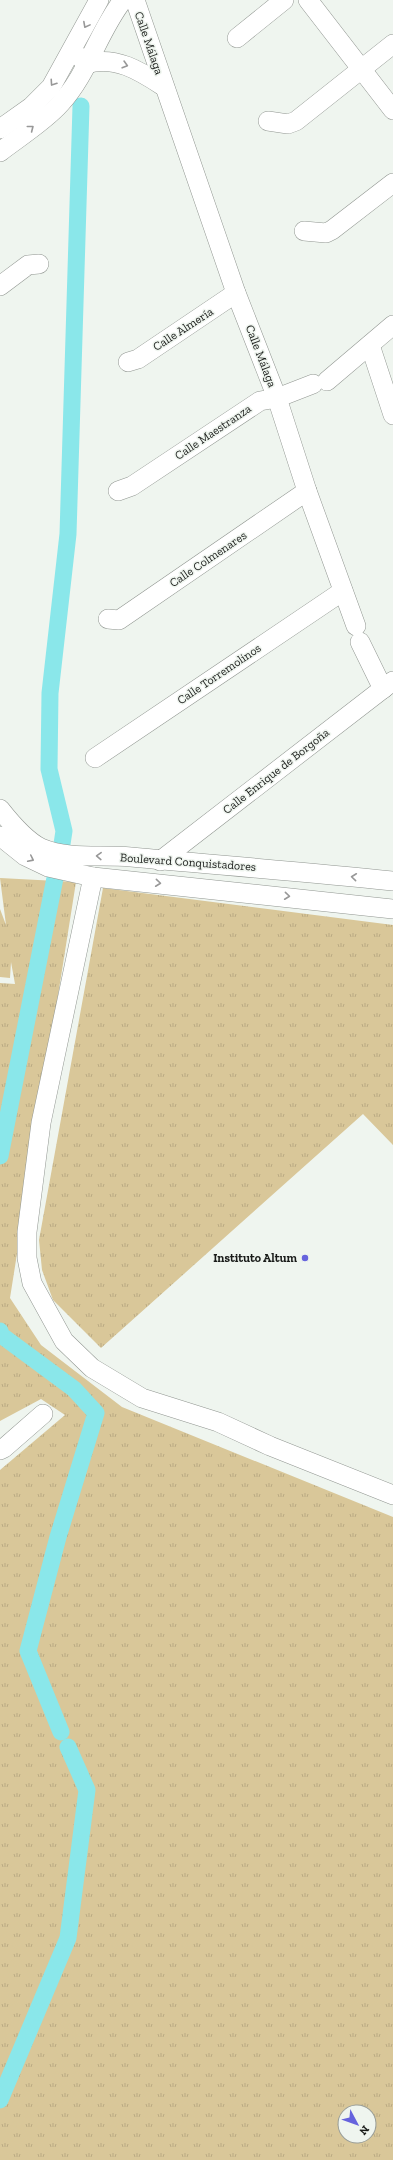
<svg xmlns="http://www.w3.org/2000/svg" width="393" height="2160" viewBox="0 0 393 2160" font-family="'Zilla Slab',serif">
  <defs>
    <pattern id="grass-tufts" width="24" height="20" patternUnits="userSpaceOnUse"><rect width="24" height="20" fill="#d9c799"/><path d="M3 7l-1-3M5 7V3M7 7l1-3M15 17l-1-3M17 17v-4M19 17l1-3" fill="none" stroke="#baaa83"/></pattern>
  </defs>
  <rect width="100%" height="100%" fill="#eff5ef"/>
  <g fill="url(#grass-tufts)" fill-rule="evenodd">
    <path d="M0,878L76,882L10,1298L41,1345L122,1407L393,1517V2160H0V1470L65,1415L41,1399L0,1421V983L15,984L11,962L10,978L0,977V909L6,925ZM345,2112H369V2136H345Z"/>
    <polygon points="103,888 393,925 393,1145 363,1114 101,1348 53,1300 42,1270 39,1240"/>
  </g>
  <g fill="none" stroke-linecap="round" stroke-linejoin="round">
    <g stroke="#8ae7ea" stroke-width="17">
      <polyline points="62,844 64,831 49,769 50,693 68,534 81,106"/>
      <polyline points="0,1156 55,878"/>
      <polyline points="0,1331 1,1335 74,1389 96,1413 58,1537 28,1651 61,1732"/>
      <polyline points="0,2100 68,1938 87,1790 68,1747"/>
    </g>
    <g stroke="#919691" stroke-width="20">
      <g id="minor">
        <polyline points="135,0 236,293 277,398 307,491 356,626"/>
        <polyline points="308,0 393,110"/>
        <polyline points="237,38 284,0"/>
        <path d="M80,57L86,64C115,55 140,71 163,86"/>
        <polyline points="268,121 288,124 296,121 393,44"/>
        <polyline points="0,129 31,107 51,87 99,0"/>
        <path d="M0,152C18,138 45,121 60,104C88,74 98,32 123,0"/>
        <polyline points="304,231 326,233 332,230 393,183"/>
        <polyline points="0,286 28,265 39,264"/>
        <polyline points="370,345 393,415"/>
        <polyline points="128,362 138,359 236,293"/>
        <polyline points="327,381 393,325"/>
        <polyline points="118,491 132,486 260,401 277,398 313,384"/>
        <polyline points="108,619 119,620 307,491"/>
        <polyline points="360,642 383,689"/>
        <polyline points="95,758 343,591"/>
        <path d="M0,809C11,823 25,840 41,848C69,860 101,854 131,857C218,865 306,872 393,881"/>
        <polyline points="0,836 25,856 48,867 93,877 393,909"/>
        <polyline points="160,861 393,681"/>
        <polyline points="93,877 41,1123 27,1232 27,1258 32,1283 64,1341 92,1368 142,1398 218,1422 270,1446 393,1495"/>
        <polyline points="0,1450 4,1448 43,1414"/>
      </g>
    </g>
    <use href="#minor" stroke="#fff" stroke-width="19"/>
  </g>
  <defs><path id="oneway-chevron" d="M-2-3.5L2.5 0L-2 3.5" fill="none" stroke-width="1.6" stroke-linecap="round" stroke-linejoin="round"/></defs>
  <g stroke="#989898">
    <use href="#oneway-chevron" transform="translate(86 25) rotate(118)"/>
    <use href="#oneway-chevron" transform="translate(125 65) rotate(16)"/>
    <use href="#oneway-chevron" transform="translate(53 83) rotate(124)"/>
    <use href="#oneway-chevron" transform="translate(31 128) rotate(-38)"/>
    <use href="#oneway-chevron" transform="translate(99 856) rotate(-178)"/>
    <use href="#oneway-chevron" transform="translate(31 859) rotate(26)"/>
    <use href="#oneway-chevron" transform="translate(354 877) rotate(-174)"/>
    <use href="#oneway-chevron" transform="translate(158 883) rotate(6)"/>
    <use href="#oneway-chevron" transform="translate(287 896) rotate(6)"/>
  </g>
  <circle fill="#6663dd" stroke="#eff5ef" stroke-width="1.5" cx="305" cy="1258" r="4"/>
  <g text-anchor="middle" stroke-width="3" stroke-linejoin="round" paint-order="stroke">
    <g font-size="12" fill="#191b19" stroke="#eff5ef">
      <text transform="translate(149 43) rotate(71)" y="4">Calle Málaga</text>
      <text transform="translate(183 329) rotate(-33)" y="4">Calle Almería</text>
      <text transform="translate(261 356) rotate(69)" y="4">Calle Málaga</text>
      <text transform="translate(213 432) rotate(-34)" y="4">Calle Maestranza</text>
      <text transform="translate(208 559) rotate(-34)" y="4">Calle Colmenares</text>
      <text transform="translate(219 674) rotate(-34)" y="4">Calle Torremolinos</text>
      <text transform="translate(276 771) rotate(-38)" y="4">Calle Enrique de Borgoña</text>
      <text transform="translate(188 862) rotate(4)" y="4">Boulevard Conquistadores</text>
    </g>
    <g font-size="12" font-weight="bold" fill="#191b19" stroke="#eff5ef" text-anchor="end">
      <text x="297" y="1262">Instituto Altum</text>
    </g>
  </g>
  <g transform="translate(357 2124) rotate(131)"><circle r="19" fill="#eff5ef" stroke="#999e99"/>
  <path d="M0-3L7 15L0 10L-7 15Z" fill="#6663dd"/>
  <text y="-6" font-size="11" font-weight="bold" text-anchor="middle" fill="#191b19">N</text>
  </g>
</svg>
